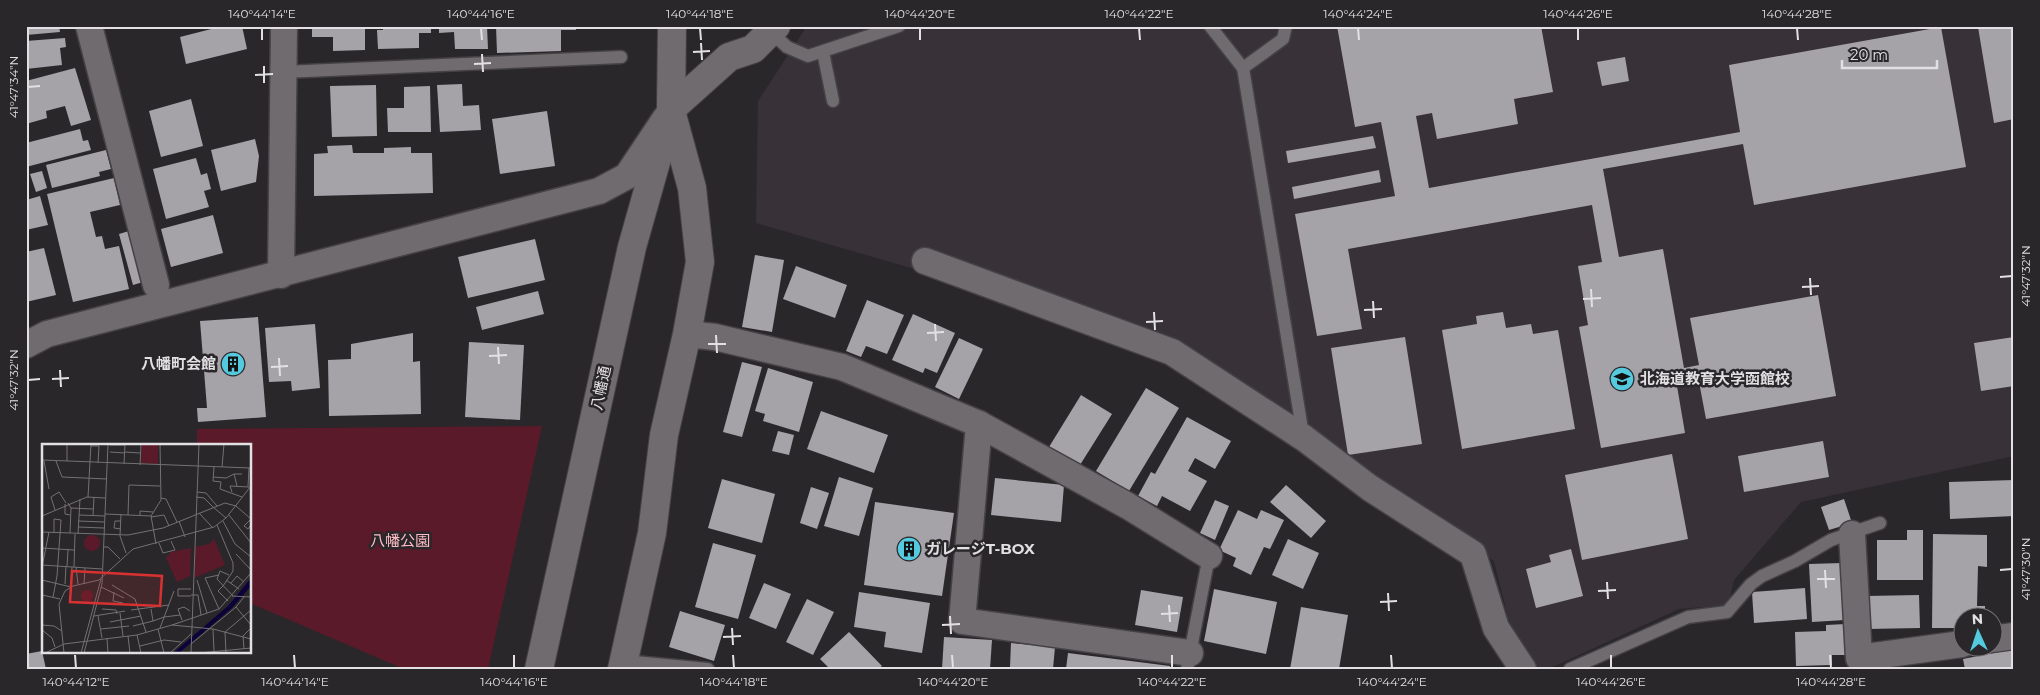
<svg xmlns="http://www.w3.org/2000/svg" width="2040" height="695" viewBox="0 0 2040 695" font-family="Montserrat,'Noto Sans JP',sans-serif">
  <rect width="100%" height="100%" fill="#2a272b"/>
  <polygon fill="#383138" points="807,26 2014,26 2014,456 1801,502 1734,580 1728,605 1679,609 1555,666 1538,669 1511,629 1494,561 1176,345 756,223 758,101"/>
  <polygon fill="#5a1a29" points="542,426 488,669 404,669 250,603 250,445 197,445 197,429"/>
  <g fill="#a5a3a8">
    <polygon points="26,26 59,26 60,32 26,35"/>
    <polygon points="223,26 242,26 247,49 186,64 180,37"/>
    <polygon points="312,26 365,26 365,50 333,51 333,37 312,37"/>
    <polygon points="383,26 431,26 431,33 419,33 419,48 378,49 377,30 383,30"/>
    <polygon points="439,26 487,26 488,49 455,49 454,32 439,33"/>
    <polygon points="496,26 576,26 576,30 561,30 561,51 497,53"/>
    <polygon points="1337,26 1541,26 1553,92 1514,99 1518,124 1437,139 1432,113 1416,116 1429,188 1740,132 1729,65 1941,27 1966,167 1754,205 1743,144 1603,169 1619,257 1663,249 1684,368 1699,365 1690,318 1818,295 1836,396 1706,419 1699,382 1677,386 1685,433 1601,448 1579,327 1588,325 1578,266 1602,262 1592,205 1348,249 1362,329 1317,336 1295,214 1395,196 1381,122 1355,127"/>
    <polygon points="1985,26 2014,26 2014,119 1994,123 1978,27"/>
    <polygon points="65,38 66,47 60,48 62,65 26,69 26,41"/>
    <polygon points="1625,57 1629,81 1602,86 1597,62"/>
    <polygon points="75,68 91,120 71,126 65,106 46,111 47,118 26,124 26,81"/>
    <polygon points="462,84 463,106 479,105 481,130 440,132 437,85"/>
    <polygon points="376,85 377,136 332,137 330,86"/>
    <polygon points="430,86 431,132 388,132 387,108 404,108 404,87"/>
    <polygon points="191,99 203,146 161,157 149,111"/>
    <polygon points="547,111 555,166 500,174 492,119"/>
    <polygon points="80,129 83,141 88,140 91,150 26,167 26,143"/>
    <polygon points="1373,136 1376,148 1288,163 1286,151"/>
    <polygon points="255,139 259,156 256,182 221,191 211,150"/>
    <polygon points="352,145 353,153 384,153 384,148 411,147 411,153 432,153 433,193 314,196 314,154 328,153 327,146"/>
    <polygon points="106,150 111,169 99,172 100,176 52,188 46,165"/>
    <polygon points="196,158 201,175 207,173 211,189 204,191 209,207 166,219 153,169"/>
    <polygon points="1379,170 1381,182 1294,199 1292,187"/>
    <polygon points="42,171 47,188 36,192 30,174"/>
    <polygon points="114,178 120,205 90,212 96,237 102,236 105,249 119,246 129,289 73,302 47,194"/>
    <polygon points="40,196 48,225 26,230 26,200"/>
    <polygon points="213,215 223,253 171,267 161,229"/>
    <polygon points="129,231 143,282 133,285 119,234"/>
    <polygon points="535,239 545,280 468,298 458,257"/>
    <polygon points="44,248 56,295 26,302 26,252"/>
    <polygon points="755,255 784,260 772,332 742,327"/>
    <polygon points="796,266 847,285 835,318 783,299"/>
    <polygon points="538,291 544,314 482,330 476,307"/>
    <polygon points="867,300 904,315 887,354 866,346 861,357 846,351"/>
    <polygon points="1503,312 1506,328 1531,324 1533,334 1558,330 1575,429 1462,449 1442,330 1477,324 1476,316"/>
    <polygon points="913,314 955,333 937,373 925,368 923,373 892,360"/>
    <polygon points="258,317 266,417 198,422 197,408 207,408 200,321"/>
    <polygon points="315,324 320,388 292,391 291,381 269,382 265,328"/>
    <polygon points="413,333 413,362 420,361 421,414 329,416 328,360 351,359 351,344"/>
    <polygon points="1405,337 1422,444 1348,455 1331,348"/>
    <polygon points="2014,337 2014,386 1981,391 1974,343"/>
    <polygon points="959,338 983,349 959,399 935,387"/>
    <polygon points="469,342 524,345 520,420 465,417"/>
    <polygon points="742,362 762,367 742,437 723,432"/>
    <polygon points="768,368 813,382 799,432 763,421 765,414 755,411"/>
    <polygon points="1146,388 1179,408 1129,491 1096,471"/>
    <polygon points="1081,395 1112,414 1080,465 1049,447"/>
    <polygon points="821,411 888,435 874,473 807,449"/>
    <polygon points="1187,417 1231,441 1215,469 1195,458 1188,471 1207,481 1190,511 1162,496 1157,506 1138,496 1151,472 1155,474"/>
    <polygon points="778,431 794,435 789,455 772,451"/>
    <polygon points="1823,441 1829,477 1744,492 1738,456"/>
    <polygon points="1672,454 1688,539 1582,560 1565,475"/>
    <polygon points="839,477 873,488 859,536 824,526"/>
    <polygon points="995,478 1064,485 1061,522 991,515"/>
    <polygon points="722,479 775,494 762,543 708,528"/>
    <polygon points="2014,480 2014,516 1950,519 1949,482"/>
    <polygon points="1286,485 1326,521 1311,538 1270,502"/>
    <polygon points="811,487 829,493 817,529 800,523"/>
    <polygon points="1844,499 1852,523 1829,530 1821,507"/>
    <polygon points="1215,500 1229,506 1215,540 1200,533"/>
    <polygon points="875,502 954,513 942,596 864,585"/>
    <polygon points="1238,510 1257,519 1261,510 1284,520 1270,549 1264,547 1251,575 1233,566 1236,558 1219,550"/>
    <polygon points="1907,530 1923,530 1923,580 1877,580 1877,540 1907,540"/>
    <polygon points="1933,534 1987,535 1987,567 1978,566 1977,606 1985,606 1985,618 1962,618 1962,628 1932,628"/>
    <polygon points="1288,539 1319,553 1303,589 1272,575"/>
    <polygon points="713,543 756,555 738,619 695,607"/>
    <polygon points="1571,549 1583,596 1536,608 1526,569 1551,562 1549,555"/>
    <polygon points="1842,563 1845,620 1812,622 1809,564"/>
    <polygon points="764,583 791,594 776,629 749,618"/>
    <polygon points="1805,588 1807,619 1754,623 1752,592"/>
    <polygon points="1214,589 1277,602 1266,654 1204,641"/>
    <polygon points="1141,590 1183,597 1177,632 1135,625"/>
    <polygon points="859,592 930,603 922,653 884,647 886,632 854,627"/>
    <polygon points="1919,595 1920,628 1867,629 1866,596"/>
    <polygon points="807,599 834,612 813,655 786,642"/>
    <polygon points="1301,607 1348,615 1339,669 1290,669"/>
    <polygon points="680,611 725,625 714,661 669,647"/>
    <polygon points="1846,624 1847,655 1832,655 1832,665 1796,666 1795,632 1826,631 1826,625"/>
    <polygon points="849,632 882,666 878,669 830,669 820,659"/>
    <polygon points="944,637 992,640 990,669 942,669"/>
    <polygon points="1011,643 1055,647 1053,669 1010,667"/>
    <polygon points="2014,649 2014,669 1965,669 1963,659"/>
    <polygon points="42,651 46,669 26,669 26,654"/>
    <polygon points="1068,653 1170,666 1170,669 1066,669"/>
  </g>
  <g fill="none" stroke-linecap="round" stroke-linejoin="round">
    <g stroke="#454245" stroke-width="15">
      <g id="service">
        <polyline points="1210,26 1243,68 1303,435"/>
        <polyline points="771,32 787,47 808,56 899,26"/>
        <polyline points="823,52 833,101"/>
        <polyline points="1243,68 1283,39 1286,26"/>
        <polyline points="283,72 621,57"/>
        <polyline points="624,661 708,669"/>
        <polyline points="1187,669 1209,556"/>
        <polyline points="1570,669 1688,617 1727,612 1751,584 1762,576 1795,561 1831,540 1880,523"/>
      </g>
    </g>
    <g stroke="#454245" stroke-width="29">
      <g id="minor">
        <polyline points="89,26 156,285"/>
        <polyline points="925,261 1172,352 1304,438 1370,488 1473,554 1496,628 1523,669"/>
        <polyline points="281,275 284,26"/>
        <polyline points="687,334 715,337 842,367 979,424 1128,506 1209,556"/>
        <polyline points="26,345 47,334 599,191 627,176 665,119"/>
        <polyline points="979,424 962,621 1190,653"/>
        <polyline points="1852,534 1859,658 1962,644"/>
        <polyline points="1992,639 2014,636"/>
      </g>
    </g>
    <g stroke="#454245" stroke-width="30">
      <g id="tertiary">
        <polyline points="671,109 729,57 753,49 776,26"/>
        <polyline points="539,669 632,247 671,109 672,26"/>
        <polyline points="622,669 652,533 664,435 687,334 700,262 692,188 671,111"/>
      </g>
    </g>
    <use href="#service" stroke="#6f6b6f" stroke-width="12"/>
    <use href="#minor" stroke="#6f6b6f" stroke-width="26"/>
    <use href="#tertiary" stroke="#6f6b6f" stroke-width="28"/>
  </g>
  <path fill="none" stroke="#e2e0e2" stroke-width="2" d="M262,28V40M481,28L482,40M700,28L701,40M920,28V40M1139,28L1140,40M1358,28L1359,40M1578,28V40M1797,28L1798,40M701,43L702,60M693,52L710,51M482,54L483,72M474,64L491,63M264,66V83M255,75L273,74M28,87L40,86M2000,277L2012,276M1810,278L1811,295M1802,287L1819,286M1591,289L1592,307M1583,299L1601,298M1373,301L1374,318M1364,310L1382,309M1154,312L1155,330M1146,322L1163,321M935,324L936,341M927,333L944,332M716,335L717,353M708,344H726M498,347L499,364M489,356L507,355M279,358L280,376M271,367L288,366M60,370L61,387M52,379L69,378M28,380L40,379M1825,570L1826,588M2000,570L2012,569M1817,579H1835M1607,582L1608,599M1598,591L1616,590M1388,593L1389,611M1380,602L1397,601M1169,605L1170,622M1161,614L1178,613M950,616L951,634M942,625L960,624M732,628L733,645M723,637L741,636M75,655L76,668M294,655L295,668M514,655V668M733,655L734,668M952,655L953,668M1172,655V668M1391,655L1392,668M1611,655V668M1830,655L1831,668"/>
  <defs>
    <g id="building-disc" transform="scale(1.25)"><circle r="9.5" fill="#55cade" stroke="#2a272b"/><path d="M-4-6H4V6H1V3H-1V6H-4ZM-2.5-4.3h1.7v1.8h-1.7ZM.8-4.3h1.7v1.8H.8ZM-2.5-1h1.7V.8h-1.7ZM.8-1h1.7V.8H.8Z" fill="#111"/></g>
    <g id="university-disc" transform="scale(1.25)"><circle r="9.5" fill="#55cade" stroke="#2a272b"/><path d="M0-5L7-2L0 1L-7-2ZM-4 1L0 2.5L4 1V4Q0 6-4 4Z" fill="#111"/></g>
  </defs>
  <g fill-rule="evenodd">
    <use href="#building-disc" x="233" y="364"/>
    <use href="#university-disc" x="1622" y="379"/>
    <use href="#building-disc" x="909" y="549"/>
  </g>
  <g text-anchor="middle" stroke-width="5" stroke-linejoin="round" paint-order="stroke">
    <g font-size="15" font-weight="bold" fill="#e2e0e2" stroke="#2a272b" text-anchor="start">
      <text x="216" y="369" text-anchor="end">八幡町会館</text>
      <text x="1640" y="384">北海道教育大学函館校</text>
      <text x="926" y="554">ガレージT-BOX</text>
    </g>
    <g font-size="15" fill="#e2e0e2" stroke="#2a272b">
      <text transform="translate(601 388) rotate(-78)" y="5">八幡通</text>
    </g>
    <g font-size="15" fill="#febbc4" stroke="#2a272b">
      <text x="400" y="546">八幡公園</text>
    </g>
  </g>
  <g transform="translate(42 444)">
    <rect width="209" height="209" fill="#2a272b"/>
    <path d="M100,0H116V20L99,19ZM42 99a8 8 0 1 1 16 0a8 8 0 1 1-16 0ZM172,95L183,121L152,134L153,103L167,100ZM149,104L148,132L135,138L124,114L129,108ZM39 152a6 6 0 1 1 12 0a6 6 0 1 1-12 0Z" fill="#5a1a29"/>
    <path d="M209,134V142L190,164L137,209H131L186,162Z" fill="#0c0139"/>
    <path fill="none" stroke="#747174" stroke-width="1" d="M68,1H83M49,2H57L56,19M68,8L83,9M83,8L98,9M0,16L209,24M2,17L7,45M14,17L20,33L65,35M25,17V0M82,20L83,0M98,21L99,0M172,23L171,37L179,38L178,45L200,53M180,23L182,0M171,33L184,34L192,30M195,42L192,30H200M206,43L207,24M155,48L164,49L175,62M190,48L188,42L207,43M46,53L49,0M154,53L162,54L171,63M119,54L124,55L135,78M26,59L29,64L28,89M23,60V70L28,71M171,63L184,74M29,64L51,65M13,66L9,53L17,48L24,59M157,69L171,84M63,70L109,72M79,70L78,92L84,109M37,71L63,72M86,71L87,41L118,42M98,71V67L111,68M187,71L209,99M0,72L45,53L63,54M51,72L52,53M109,73L122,71L127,82M209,75L202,82L206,85L209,81M36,77L62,78M137,77L143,93M181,77L193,100L209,113M175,81L191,119V127L181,142M36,83L62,84M79,85L72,84L73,77H79M0,88L86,91L121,84L183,59L194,62L209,75M36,90L38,55M117,99L121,109L133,106L129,97M114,100L109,72L119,56L118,0M61,103H66L78,115M0,104L32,106M194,110L209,126M0,121L60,125M25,122L26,106M0,123L7,88M32,123L33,90M34,123L36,140M177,131L163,134L177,165M187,131L178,127L175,135L191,152M0,136L29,143M155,136L165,169M184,136L197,145M189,139L195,132L202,138M23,140L24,122M42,140L43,124M29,141L30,123M70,141L93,155L104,188M181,142L176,147L186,157M59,143L82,154M72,148L71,157L81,159M0,151L18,155M149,151H156L159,171M149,152H136V145H149M190,152L209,153M11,153L15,132L19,76L12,75V88M194,163L209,181M60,165L74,166L75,170M109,165L111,177L122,173M89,166L127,161M78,169L81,192M52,172L83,167M56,172L60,194M122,173L138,171M140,176L136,165L142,163L148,167M68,178L99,172M0,181L12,182L20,187M130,181L177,165L209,129M91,182L111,177M118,184L132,147M59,185L87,182M116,185L122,209M171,185L172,207M0,186L10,194L13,203M95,191L99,209M86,192L88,209M65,194L66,209M149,200L194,163L202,153M98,202L122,196L139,198M202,205L201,192L209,184M3,209L22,200L95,191L130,181L171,185L209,195M22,209L17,160L23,147L31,142L57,136L91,105L172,83L184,74L209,42M39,209L59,135M42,209L60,140L66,0M128,209L149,190M149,209L157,0M157,209L209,204M184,209L183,188L209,166"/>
    <path fill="#d73131" fill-opacity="0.15" stroke="#d73131" stroke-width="2.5" d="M30,127L120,132L118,162L28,158Z"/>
    <rect width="209" height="209" fill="none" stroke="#e2e0e2" stroke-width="2.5"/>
  </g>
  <rect width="2040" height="695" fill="none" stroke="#2a272b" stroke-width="55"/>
  <g transform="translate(1978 632) rotate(357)"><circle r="24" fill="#2a272b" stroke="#747174"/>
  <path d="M0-4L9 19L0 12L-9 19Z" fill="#55cade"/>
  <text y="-8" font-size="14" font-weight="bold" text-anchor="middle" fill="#e2e0e2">N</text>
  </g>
  <path d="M1842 60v8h95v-8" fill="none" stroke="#e2e0e2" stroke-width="2.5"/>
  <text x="1850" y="60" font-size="15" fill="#e2e0e2" stroke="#2a272b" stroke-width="4" paint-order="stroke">20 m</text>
  <rect x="28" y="28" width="1984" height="640" fill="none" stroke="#e2e0e2" stroke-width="2"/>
  <g font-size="12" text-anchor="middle" fill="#e2e0e2">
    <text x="262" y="18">140°44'14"E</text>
    <text x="481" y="18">140°44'16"E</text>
    <text x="700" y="18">140°44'18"E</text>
    <text x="920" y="18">140°44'20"E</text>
    <text x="1139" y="18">140°44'22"E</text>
    <text x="1358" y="18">140°44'24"E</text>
    <text x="1578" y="18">140°44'26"E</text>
    <text x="1797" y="18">140°44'28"E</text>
    <text transform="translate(14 87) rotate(-90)" y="4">41°47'34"N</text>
    <text transform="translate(2026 276) rotate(-90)" y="4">41°47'32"N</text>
    <text transform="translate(14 380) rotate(-90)" y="4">41°47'32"N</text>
    <text transform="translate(2026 569) rotate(-90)" y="4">41°47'30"N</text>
    <text x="76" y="686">140°44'12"E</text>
    <text x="295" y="686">140°44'14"E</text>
    <text x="514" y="686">140°44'16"E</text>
    <text x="734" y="686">140°44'18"E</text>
    <text x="953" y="686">140°44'20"E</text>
    <text x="1172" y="686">140°44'22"E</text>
    <text x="1392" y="686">140°44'24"E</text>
    <text x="1611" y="686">140°44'26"E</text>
    <text x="1831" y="686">140°44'28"E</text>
  </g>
</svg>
